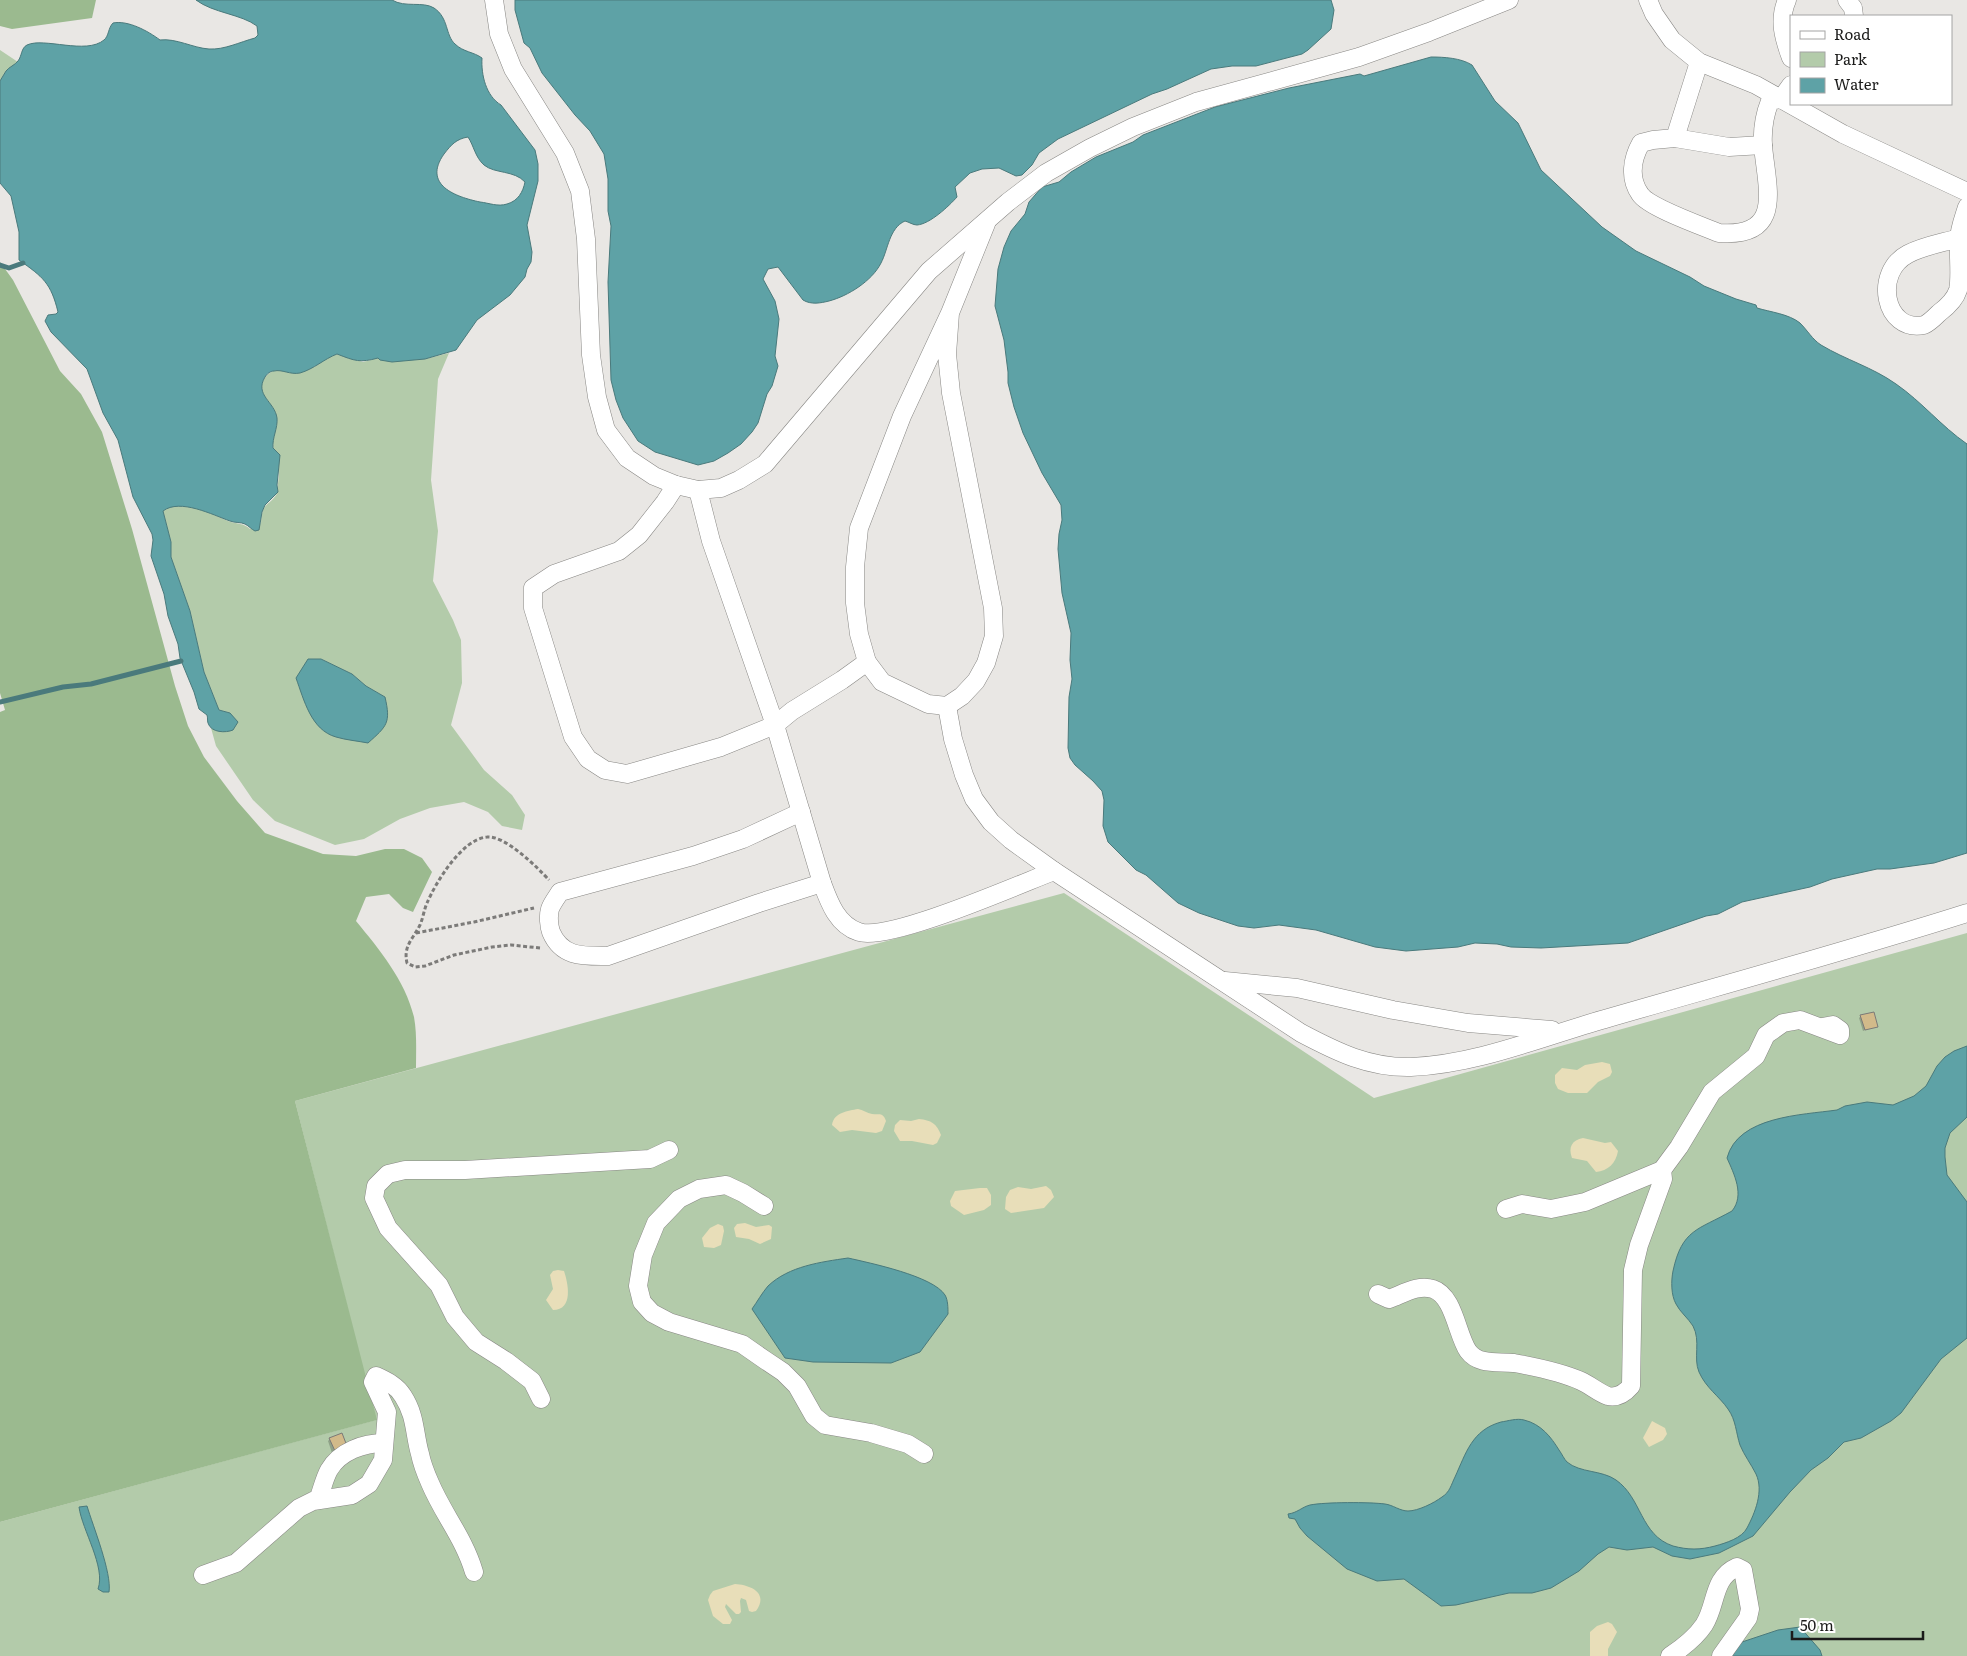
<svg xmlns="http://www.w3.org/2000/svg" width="1967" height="1656" viewBox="0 0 1967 1656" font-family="Literata,serif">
  <rect width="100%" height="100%" fill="#e9e7e4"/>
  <g fill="#b3cbaa" fill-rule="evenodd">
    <polygon points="0,50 18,62 6,71 0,81"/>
    <path d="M449,353L438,379L431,480L438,531L433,581L453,620L461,640L462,683L451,725L484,770L512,795L525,815L522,830L502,826L488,812L464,802L430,808L400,819L364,839L335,845L275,821L253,800L216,746L211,728L220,732L230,713L219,710L204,672L190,611L171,557V542L163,511C179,498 212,514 228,521C236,524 244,523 250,529L261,523C262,500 270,507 278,492C277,485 279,480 279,473C279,462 272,451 273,440C273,432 278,426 276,417C274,405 260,398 261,387C262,379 268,373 275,370L314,367L329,357L338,354L363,362L378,358L425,359ZM321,659L352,674L366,686L385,697L347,739L336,737Z"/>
    <polygon points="1064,893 1374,1098 1967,933 1967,1656 0,1656 0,1522 376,1420 295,1101"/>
  </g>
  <g fill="#9bba8f">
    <polygon points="0,0 96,0 92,18 12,29 0,26"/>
    <path d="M0,262L13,280L60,371L81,394L102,432L132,529L175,686L188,726L204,757L237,801L265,833L323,854L356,856L385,849H404L422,858L432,872L413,912L403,908L389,894L366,897L356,921C379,949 405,980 414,1017C417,1033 416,1052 416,1068L295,1101L377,1420L0,1522V712L5,710L0,693Z"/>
  </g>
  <g fill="#e8deb9">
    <polygon points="1602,1062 1610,1064 1612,1072 1610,1076 1598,1082 1587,1093 1568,1093 1558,1089 1555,1083 1555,1075 1562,1068 1577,1070 1585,1065"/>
    <path d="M858,1109C863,1110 867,1113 872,1114C879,1115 883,1112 886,1121L882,1131L876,1133L852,1130L840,1132L832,1125C834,1112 848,1111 858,1109Z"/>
    <path d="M919,1119C931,1120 937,1124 941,1135L937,1143L933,1145L912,1141H900L894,1131L895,1125L900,1120L911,1121Z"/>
    <path d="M1583,1138L1605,1143L1611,1142L1618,1151C1616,1163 1608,1171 1596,1172L1587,1161L1572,1158C1568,1147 1572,1140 1583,1138Z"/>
    <polygon points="1046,1186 1051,1190 1054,1197 1044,1208 1011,1213 1005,1209 1006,1197 1010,1190 1018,1187 1031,1189"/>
    <polygon points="980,1188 987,1188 991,1195 991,1205 984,1210 964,1215 951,1206 950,1201 955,1191"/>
    <polygon points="745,1223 756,1227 769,1225 772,1227 771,1239 760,1244 749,1239 736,1237 734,1228 737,1224"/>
    <polygon points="718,1224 723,1226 724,1231 721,1245 714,1248 704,1247 702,1238 710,1228"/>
    <path d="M558,1270L564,1271C568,1283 574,1310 553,1310L546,1300L553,1289L550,1275L553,1271Z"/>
    <polygon points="1652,1421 1665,1428 1667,1434 1663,1440 1649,1447 1643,1438"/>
    <path d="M735,1584C751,1585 769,1593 756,1611L752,1612L749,1611L746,1600L741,1598L740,1601L741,1612L739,1614H736L726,1604L725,1607L732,1620L730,1624H723L713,1616L708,1600L710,1595L713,1591Z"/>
    <polygon points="1608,1622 1612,1624 1617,1632 1608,1649 1608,1656 1590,1656 1590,1632 1597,1626"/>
  </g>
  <g fill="#5ea2a6" stroke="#4a7a7c" fill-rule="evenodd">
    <path d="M196,0H392C405,8 423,1 434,8C449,18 445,35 455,44C463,52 474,52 482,58C481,75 486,96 501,105L535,150L538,164V181L527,225L532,252L531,262L527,269L525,277L510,295L477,320L456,350L425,359L392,362L380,360L378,358C360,363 355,361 337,354C324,359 314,369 300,373C290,375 282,369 274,371C270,371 267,374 265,377C254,395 275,402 277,418C278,428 272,438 273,448L280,455L277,485L278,492L265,505L262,512L259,530L255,531C251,529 249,526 245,524C241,522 235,523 230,521C213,515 180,498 163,511L171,542V557L190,611L204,672L219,710L230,713L238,722L233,730C226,733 211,733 208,723C207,720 208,718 207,715L199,709L194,692L180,658L178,644L168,616L164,594L151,556L153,540L152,534L133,497L118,440L103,413L87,369L51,332L45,321L48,315L56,314L58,312C51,283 43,277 19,260V232L11,196L0,183V81C2,78 4,74 6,71C9,67 15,65 18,61C22,56 21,48 27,45C44,37 86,55 104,40C109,36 108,28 113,23C128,20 148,31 160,40C176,38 193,48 209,49C224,50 240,42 255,38L258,35L257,26C241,14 213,13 196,0ZM468,137C474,146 475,157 484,165C495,174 514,170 525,182C523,192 518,201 507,204C498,207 489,203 480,202C456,197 422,185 444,154C451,145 456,139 468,137Z"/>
    <path d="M515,0H1331L1334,10L1331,29L1308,50L1302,54L1256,66H1232L1211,69L1167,89L1152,94L1058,139L1039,153L1032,165L1022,175L1016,176L999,168L982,169L970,173L955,187L957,197C949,206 930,224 917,225C913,225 909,222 905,221C889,228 888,250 881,263C872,281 848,296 829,301C821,303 811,305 803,300L778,267L768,269L763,279L775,301L779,319L775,356L778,366L772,386L767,394L758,423L752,432L741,444L728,453L714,461L698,465L655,452L638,441L623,418L616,400L611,380L608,282L611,226L608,211V179L604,154L590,131L575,115L542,73L530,48L524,43L515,10Z"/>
    <path d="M1431,57C1444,57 1461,58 1472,65L1495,101L1518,123L1541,170L1602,227L1636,251L1690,277L1704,286L1736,299L1756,305L1757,308C1770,312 1789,314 1800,323C1808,331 1812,339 1821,345C1846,360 1872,367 1896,384C1922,402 1941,426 1967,444V853L1934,863L1890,869H1877L1832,879L1810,887L1742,902L1718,914L1706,916L1628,943L1541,948L1511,947L1497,944L1475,943L1458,947L1406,951L1375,947L1316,930L1279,925L1254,928L1238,926L1199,913L1178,903L1146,875L1136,870L1108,842L1103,826L1104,800L1102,791L1093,781L1075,765L1070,758L1068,748L1069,697L1072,679L1070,660L1071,633L1062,593L1058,549L1059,534L1062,520L1061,505L1042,473L1023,433L1014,407L1008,383V372L1004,340L995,306L998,269L1004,247L1011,231L1025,214L1029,202L1042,187L1059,182L1071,172L1096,157L1133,142L1143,135L1215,107L1289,88L1360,74L1364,76Z"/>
    <path d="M308,659H321L352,674L366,686L385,697C391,723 387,726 368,743C358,741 346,740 336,737C311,730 304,700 296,678Z"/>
    <path d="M1967,1046V1117L1950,1133L1945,1148V1157L1947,1175L1967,1202V1338L1941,1359L1901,1413L1891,1421L1861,1438L1844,1442L1828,1458L1811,1470L1790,1492L1753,1536L1719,1553L1690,1559L1672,1556L1653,1547L1627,1550L1609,1547L1598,1554L1579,1571L1551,1588L1532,1593H1509L1456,1605L1441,1606L1404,1579L1377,1581L1347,1569L1307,1536L1300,1528L1295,1519L1289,1518L1288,1514C1297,1513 1302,1507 1310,1505C1325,1502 1370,1502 1385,1504C1393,1505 1400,1511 1408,1511C1418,1511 1434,1503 1442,1497C1450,1492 1451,1485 1455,1477C1466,1453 1472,1430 1501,1422C1508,1421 1517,1418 1524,1420C1541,1424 1551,1437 1559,1450C1562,1454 1564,1459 1567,1462C1580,1473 1602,1470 1616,1480C1642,1498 1640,1535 1673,1546C1688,1550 1700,1550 1715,1546C1726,1543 1742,1538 1747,1528C1755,1513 1764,1491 1756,1474C1751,1464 1744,1455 1740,1445C1736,1433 1736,1420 1728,1409C1719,1396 1706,1388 1699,1372C1693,1358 1701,1341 1693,1326C1688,1318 1680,1312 1676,1304C1671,1295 1671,1281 1673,1271C1682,1229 1698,1230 1732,1211C1745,1195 1734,1174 1727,1158C1738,1116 1802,1115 1837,1110L1845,1106L1867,1102L1893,1105L1914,1096L1926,1086L1937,1066L1945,1057L1954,1051Z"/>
    <path d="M848,1258C870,1263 933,1276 945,1295C948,1300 948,1308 948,1314L920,1352L891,1363L813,1362L785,1358L752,1309C757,1302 762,1293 768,1286C789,1266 821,1262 848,1258Z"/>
    <path d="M87,1506C93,1526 112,1573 109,1592H103L98,1589C106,1567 82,1530 79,1507Z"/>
    <polygon points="1800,1627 1820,1650 1822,1656 1732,1656 1742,1642 1778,1630"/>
  </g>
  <g fill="#0003">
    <polygon points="1861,1016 1876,1026 1863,1031 1859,1018"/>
    <polygon points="330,1439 343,1448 332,1453 328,1441"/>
  </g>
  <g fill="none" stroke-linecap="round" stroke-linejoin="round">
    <g stroke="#4a7a7c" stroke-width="5">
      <polyline points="0,265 9,268 23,263"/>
      <polyline points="0,702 63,687 91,684 181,661"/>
    </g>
  </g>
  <g fill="#d2ba8a" stroke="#7b7977">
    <polygon points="1874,1012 1878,1027 1865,1030 1860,1015"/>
    <polygon points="342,1433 347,1446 335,1451 329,1438"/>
  </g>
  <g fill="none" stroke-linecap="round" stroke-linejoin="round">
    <g stroke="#888784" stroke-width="19">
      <g id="minor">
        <polyline points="494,0 499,34 513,69 565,153 580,191 586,239 591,355 597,397 606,430 627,458 654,476 676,485 698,490 721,488 739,480 765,464 929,271 1008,202 1046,173 1090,148 1133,127 1196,102 1359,57 1429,32 1509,0"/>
        <polyline points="1648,0 1654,14 1672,40 1699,62 1756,85 1843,134 1967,192"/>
        <path d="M1787,0C1778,20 1784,39 1791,58"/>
        <polyline points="1847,0 1853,8 1854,16"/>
        <path d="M1699,62L1675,138L1653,140L1641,143C1632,159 1629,178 1640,194C1648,207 1702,226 1719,233C1784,238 1767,189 1763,146C1762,130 1764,116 1770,101L1781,99L1791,85"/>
        <polyline points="1675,138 1729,147 1763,145"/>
        <path d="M1959,238C1942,243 1923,246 1908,254C1873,272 1884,333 1924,325C1929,323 1935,317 1939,313C1947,307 1955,300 1958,290C1961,278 1958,254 1959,240C1959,229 1964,217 1967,207"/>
        <polyline points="950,313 902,416 859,528 855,567 855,603 859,634 867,662 882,682 928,704 947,706 962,696 976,681 986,663 994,636 993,608 951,393 947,354 950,313 986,224"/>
        <polyline points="676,485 665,502 639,535 619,551 554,574 533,588 533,608 573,737 588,759 605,770 627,774 721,747 775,725 792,711 842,680 867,662"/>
        <path d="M698,490L711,541L775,725L822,883C829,902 837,925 859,932C889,942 1020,884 1054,871"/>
        <path d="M947,706L953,739L964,775L974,799L991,822L1011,840L1054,871L1301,1033C1337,1052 1369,1068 1411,1067C1478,1064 1541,1037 1605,1019C1726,984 1847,951 1967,913"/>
        <path d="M801,812L743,839L693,856L560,892C557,897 552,903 550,909C548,916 549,926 551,932C562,958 584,956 608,956L759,903L822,883"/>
        <polyline points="1225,981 1297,988 1393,1010 1468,1023 1552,1030"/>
        <polyline points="764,1206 743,1193 726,1185 699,1189 679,1199 656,1223 643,1255 638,1286 642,1302 652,1313 669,1322 742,1344 765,1360 783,1372 797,1386 814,1416 825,1425 871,1433 908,1444 924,1454"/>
        <polyline points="1506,1209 1522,1204 1551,1209 1585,1202 1662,1170 1679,1147 1712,1092 1756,1056 1766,1035 1783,1023 1800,1020 1840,1035 1840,1030 1833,1025 1822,1027"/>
        <path d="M1378,1294L1389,1299C1403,1294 1418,1284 1433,1289C1454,1296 1457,1335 1468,1351C1479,1366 1499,1361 1514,1363C1536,1367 1561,1372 1581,1381C1590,1385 1599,1393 1608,1396C1617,1398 1625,1393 1631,1386L1633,1270L1639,1245L1663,1179L1662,1170"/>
        <polyline points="541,1399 532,1381 506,1361 476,1342 455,1317 439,1285 388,1228 374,1198 376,1186 388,1174 405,1170 465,1170 650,1159 669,1150"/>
        <path d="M318,1500C322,1490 324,1479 329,1470C340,1451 364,1443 384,1443"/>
        <path d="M203,1575L236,1563L299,1508L313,1501L352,1495L369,1484L383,1460L387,1412L373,1382L376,1376C387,1381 397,1386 403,1396C416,1416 414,1433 420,1454C422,1464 426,1474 430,1483C443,1514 464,1538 474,1572"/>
        <path d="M1670,1656C1682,1648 1696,1637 1704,1625C1717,1605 1712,1578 1737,1567L1743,1570L1750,1609L1748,1618L1721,1656"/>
      </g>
    </g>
    <g stroke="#7c7b79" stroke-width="3" stroke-dasharray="4 2.5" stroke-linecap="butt">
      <polyline points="416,933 474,922 534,908"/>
      <path d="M540,948L511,945L492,947L454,955L425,966L415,967L407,963C403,946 413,939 420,925C423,918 424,910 427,903C436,882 462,839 487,837C505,835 538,868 549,880"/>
    </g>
    <use href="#minor" stroke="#fff" stroke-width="18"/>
  </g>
  <rect x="1790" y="15" width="162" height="90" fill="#ffffff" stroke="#a4a4a3"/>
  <rect x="1800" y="31" width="25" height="8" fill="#ffffff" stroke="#a4a4a3"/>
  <text x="1834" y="40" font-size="15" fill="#1b1b1a">Road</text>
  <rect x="1800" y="52" width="25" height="15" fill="#b3cbaa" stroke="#a4a4a3"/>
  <text x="1834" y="65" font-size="15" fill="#1b1b1a">Park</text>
  <rect x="1800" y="78" width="25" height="15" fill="#5ea2a6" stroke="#a4a4a3"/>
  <text x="1834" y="90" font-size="15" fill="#1b1b1a">Water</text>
  <path d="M1792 1631v8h131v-8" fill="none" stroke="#1b1b1a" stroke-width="2.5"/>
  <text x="1800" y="1631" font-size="15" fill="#1b1b1a" stroke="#ffffff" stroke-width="4" paint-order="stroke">50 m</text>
</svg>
